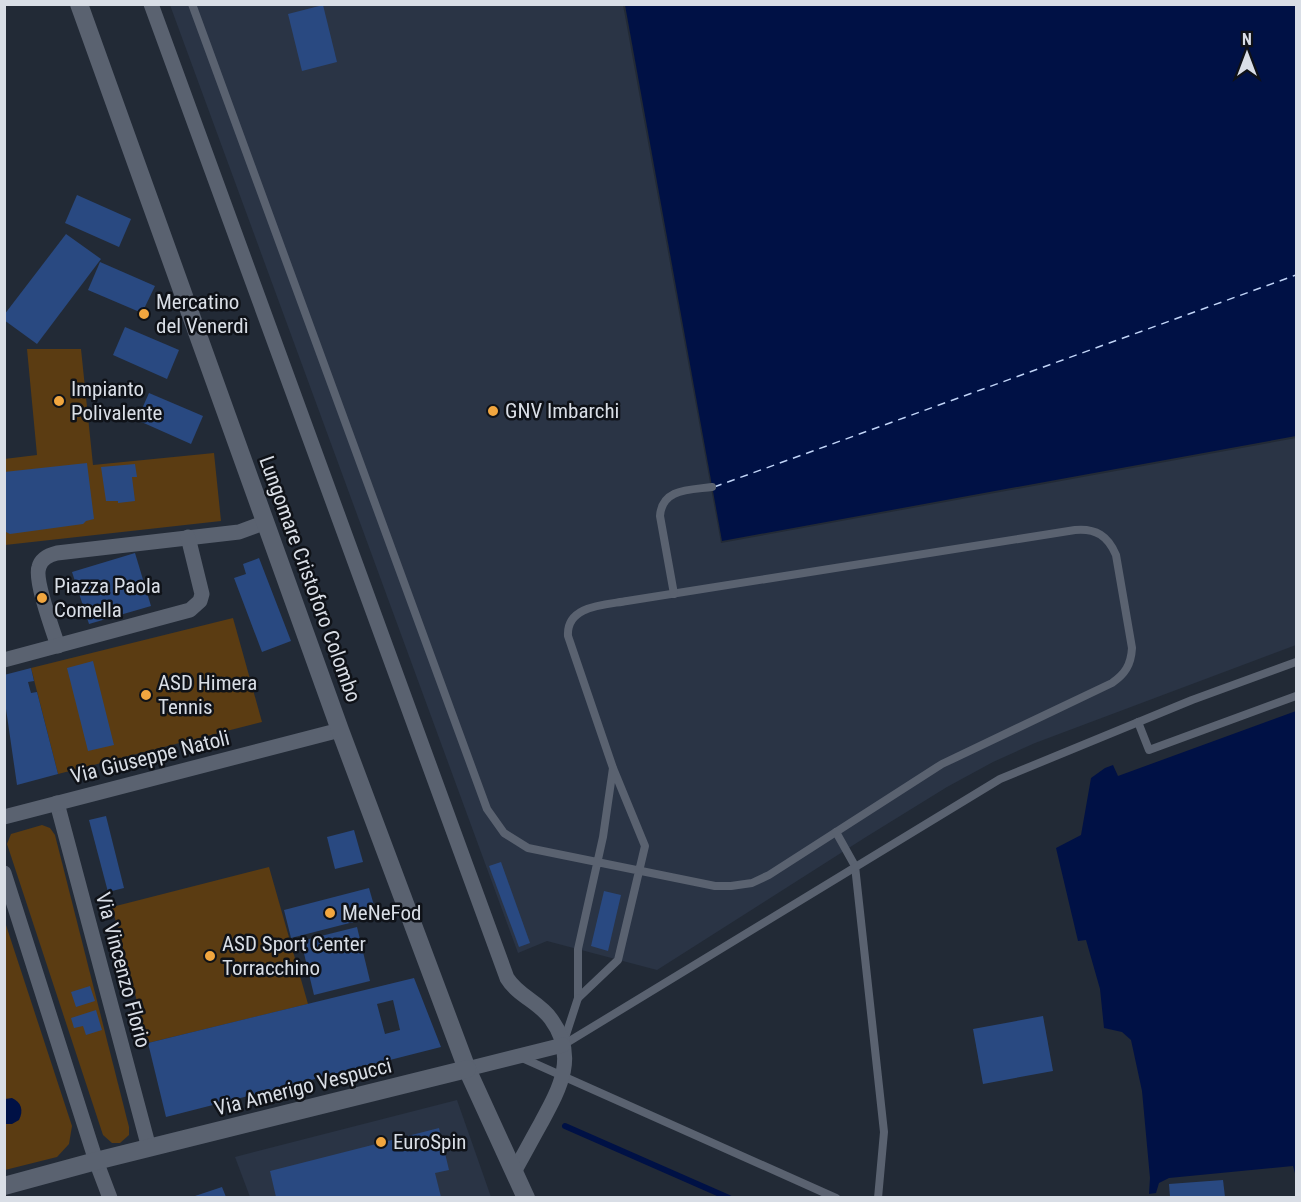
<svg xmlns="http://www.w3.org/2000/svg" width="1301" height="1202" viewBox="0 0 1301 1202" font-family="'Roboto Condensed',sans-serif">
  <rect width="100%" height="100%" fill="#222a36"/>
  <g fill="#2a3445">
    <polygon points="170,5 623,5 721,543 1296,438 1296,645 1035,743 993,762 947,787 866,837 657,970 547,941 518,953"/>
    <polygon points="457,1100 491,1197 250,1197 235,1157"/>
  </g>
  <g fill="#5b3c12">
    <polygon points="27,349 81,349 93,465 214,453 221,521 5,545 4,459 37,455"/>
    <polygon points="233,618 262,722 58,774 31,668"/>
    <polygon points="42,825 50,828 55,835 129,1127 129,1135 120,1143 112,1143 103,1135 7,844 11,834"/>
    <polygon points="269,867 308,1004 148,1043 112,907"/>
    <polygon points="4,919 72,1126 69,1144 57,1157 5,1170"/>
  </g>
  <g fill="#001145">
    <polygon points="625,5 1296,5 1296,436 722,541"/>
    <polygon points="1296,711 1296,1177 1293,1166 1169,1178 1159,1183 1156,1193 1149,1194 1150,1178 1142,1091 1131,1040 1122,1032 1104,1028 1100,989 1086,940 1078,941 1056,848 1081,835 1091,778 1105,768 1113,765 1118,776"/>
    <path d="M12,1098C21,1102 24,1110 19,1120L12,1124H5V1099Z"/>
  </g>
  <g fill="none" stroke-linecap="round" stroke-linejoin="round">
    <polyline stroke="#001145" stroke-width="6" points="565,1126 729,1198"/>
    <polyline stroke="#c0d4f7" stroke-width="1.5" stroke-dasharray="8 6" stroke-linecap="butt" points="714,487 1296,275"/>
  </g>
  <g fill="#294981" fill-rule="evenodd">
    <polygon points="323,5 337,62 302,71 288,14"/>
    <polygon points="77,195 131,219 119,247 65,223"/>
    <polygon points="66,234 101,259 37,344 4,320 4,315"/>
    <polygon points="100,262 155,286 142,313 88,290"/>
    <polygon points="125,327 179,350 167,379 113,355"/>
    <polygon points="149,393 203,416 191,444 137,420"/>
    <polygon points="87,463 94,519 86,521 83,524 10,534 4,531 4,472"/>
    <polygon points="135,464 137,477 132,477 135,501 118,503 118,501 106,501 101,467"/>
    <polygon points="135,553 151,606 89,624 72,572"/>
    <polygon points="259,558 291,641 262,652 234,578 246,574 243,564"/>
    <polygon points="93,661 114,745 88,751 67,668"/>
    <polygon points="31,668 34,681 28,682 31,693 37,692 58,774 17,785 4,695 4,675"/>
    <polygon points="106,816 124,888 108,892 89,820"/>
    <polygon points="354,830 363,862 335,869 327,837"/>
    <polygon points="501,862 530,943 519,947 489,866"/>
    <polygon points="369,888 377,916 291,938 284,910"/>
    <polygon points="604,891 621,895 608,951 591,946"/>
    <polygon points="357,927 370,981 314,995 301,941"/>
    <path d="M414,978L441,1047L166,1117L148,1043ZM393,1000L400,1030L385,1034L377,1004Z"/>
    <polygon points="90,986 95,1001 76,1007 71,992"/>
    <polygon points="96,1010 102,1030 86,1035 83,1026 74,1028 71,1018"/>
    <polygon points="1043,1016 1053,1071 983,1084 973,1029"/>
    <polygon points="439,1128 449,1170 435,1173 441,1197 276,1197 270,1171"/>
    <polygon points="1223,1180 1225,1197 1170,1197 1169,1184"/>
    <polygon points="222,1187 226,1197 192,1197"/>
  </g>
  <g fill="none" stroke-linecap="round" stroke-linejoin="round">
    <g stroke="#5a6270" stroke-width="8">
      <path d="M192,4L487,809L504,833L528,848L715,886H731L752,883L769,875L942,764L1112,683C1125,674 1131,665 1132,648L1116,555C1108,536 1096,528 1075,530L627,601C605,605 566,605 568,636L613,768L645,846L618,960L578,998V949L603,837L613,768"/>
      <path d="M674,594L660,516C662,488 690,490 712,487"/>
      <polyline points="1138,722 1149,750 1296,696"/>
      <polyline points="836,832 855,866 884,1132 878,1198"/>
      <polyline points="564,1041 578,998"/>
      <polyline points="563,1045 1000,779 1192,700 1296,662"/>
      <polyline points="520,1057 836,1198"/>
    </g>
    <g stroke="#5a6270" stroke-width="15">
      <path d="M151,4L507,978C518,996 539,1002 551,1019C578,1056 560,1088 541,1123C532,1139 523,1156 514,1172"/>
      <path d="M58,646C53,631 34,579 39,567C41,559 49,555 57,553L239,532L266,522"/>
      <polyline points="4,660 190,610 200,601 202,594 188,537"/>
      <polyline points="57,803 149,1148"/>
      <polyline points="4,817 340,730"/>
      <polyline points="4,873 96,1161 110,1198"/>
      <polyline points="467,1069 563,1045"/>
    </g>
    <g stroke="#5a6270" stroke-width="18">
      <polyline points="79,4 340,730 467,1069 526,1198"/>
      <polyline points="4,1186 96,1161 467,1069"/>
    </g>
  </g>
  <g fill="#f1a63f" stroke="#0f1218" stroke-width="2">
    <circle cx="144" cy="314" r="6"/>
    <circle cx="59" cy="401" r="6"/>
    <circle cx="493" cy="411" r="6"/>
    <circle cx="42" cy="598" r="6"/>
    <circle cx="146" cy="695" r="6"/>
    <circle cx="330" cy="913" r="6"/>
    <circle cx="210" cy="956" r="6"/>
    <circle cx="381" cy="1142" r="6"/>
  </g>
  <g text-anchor="middle" stroke-width="5" stroke-linejoin="round" paint-order="stroke">
    <g font-size="21" fill="#d9dee6" stroke="#0f1218" text-anchor="start">
      <text x="156" y="309">Mercatino<tspan x="156" dy="24">del Venerdì</tspan></text>
      <text x="71" y="396">Impianto<tspan x="71" dy="24">Polivalente</tspan></text>
      <text x="505" y="418">GNV Imbarchi</text>
      <text x="54" y="593">Piazza Paola<tspan x="54" dy="24">Comella</tspan></text>
      <text x="158" y="690">ASD Himera<tspan x="158" dy="24">Tennis</tspan></text>
      <text x="342" y="920">MeNeFod</text>
      <text x="222" y="951">ASD Sport Center<tspan x="222" dy="24">Torracchino</tspan></text>
      <text x="393" y="1149">EuroSpin</text>
    </g>
    <g font-size="21" fill="#d9dee6" stroke="#0f1218">
      <text transform="translate(310 579) rotate(70)" y="7">Lungomare Cristoforo Colombo</text>
      <text transform="translate(150 757) rotate(-14)" y="7">Via Giuseppe Natoli</text>
      <text transform="translate(123 970) rotate(75)" y="7">Via Vincenzo Florio</text>
      <text transform="translate(303 1087) rotate(-14)" y="7">Via Amerigo Vespucci</text>
    </g>
  </g>
  <rect width="1301" height="1202" fill="none" stroke="#d9dee6" stroke-width="12"/>
  <g transform="translate(1247 54)" stroke="#0f1218" stroke-width="4.5" paint-order="stroke">
  <path d="M0-4.5L10 22L0 15L-10 22Z" fill="#d9dee6"/>
  <text y="-9" font-size="16" font-weight="bold" text-anchor="middle" fill="#d9dee6">N</text>
  </g>
</svg>
